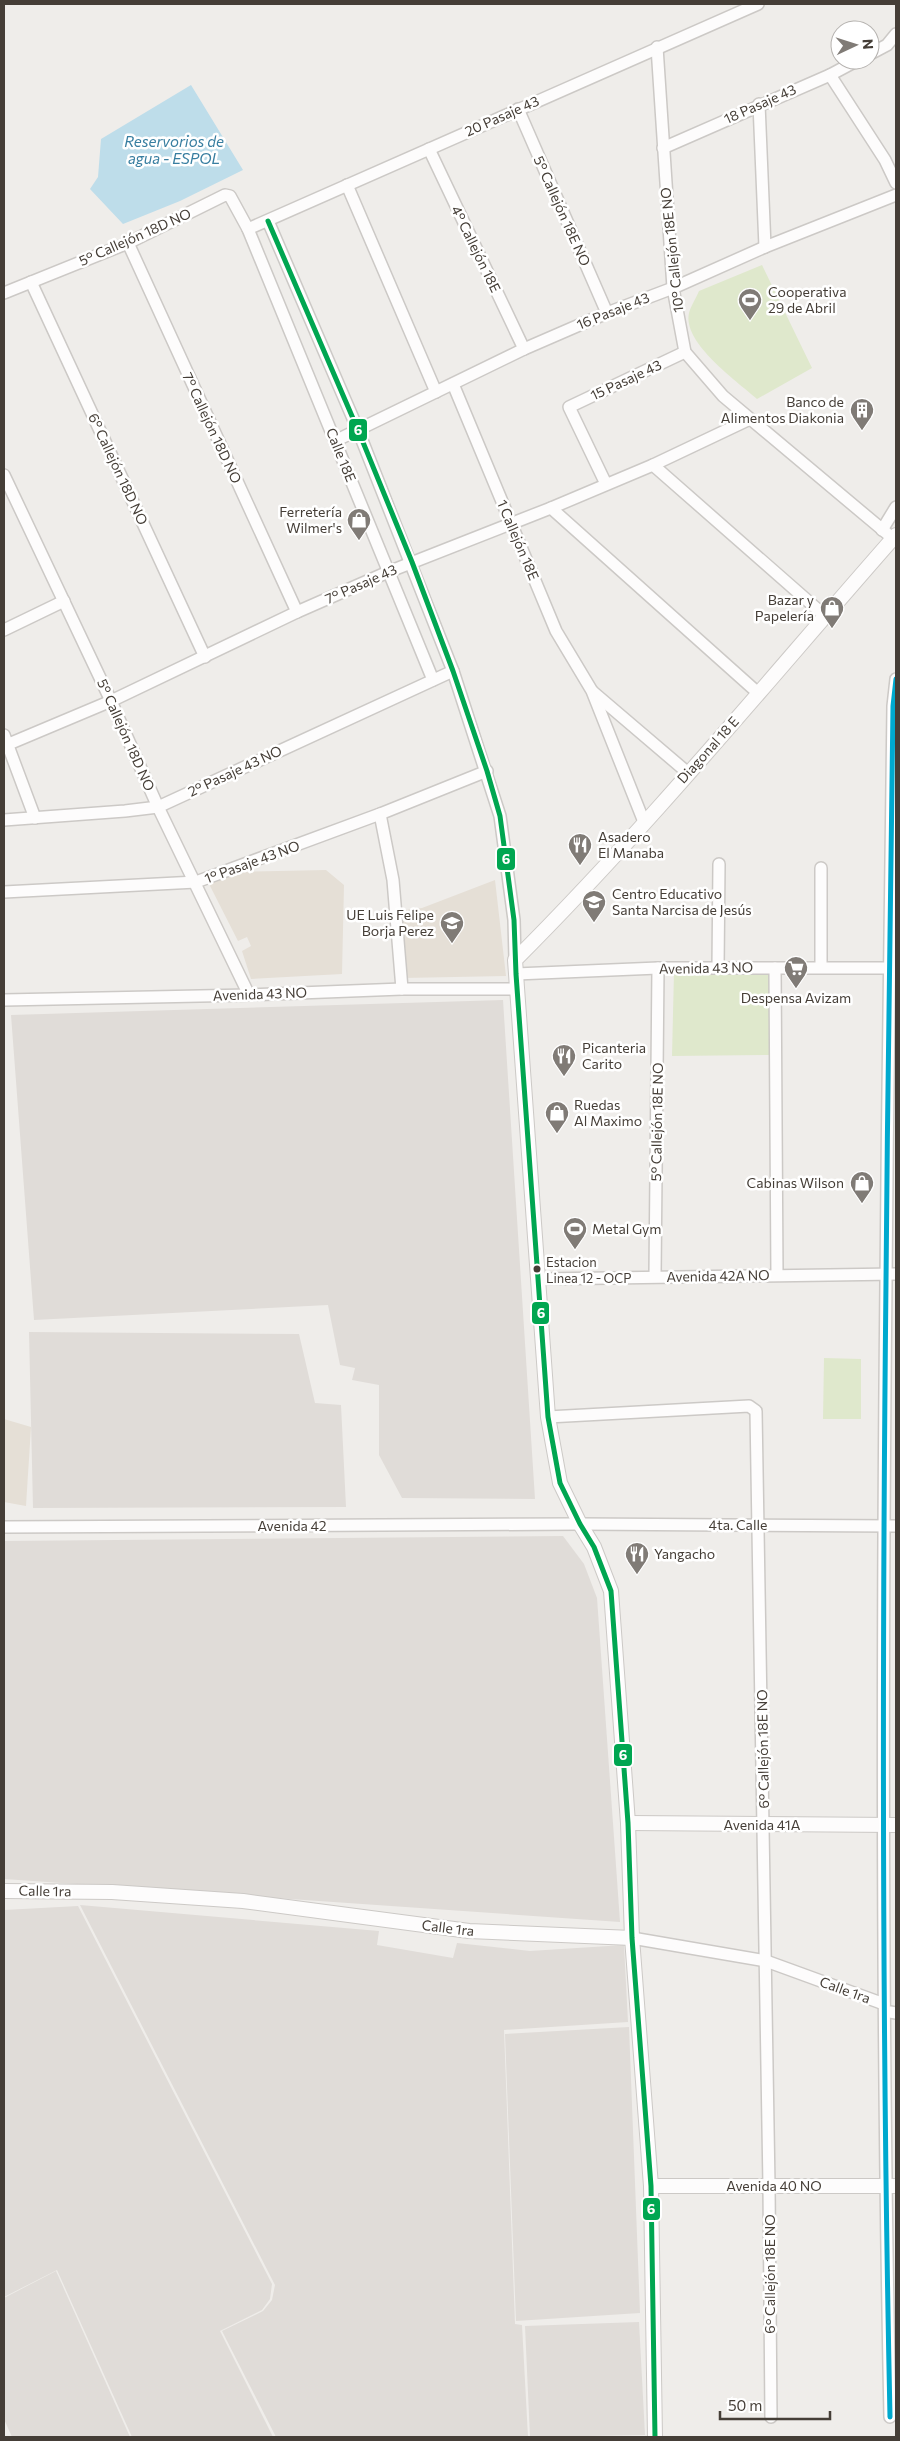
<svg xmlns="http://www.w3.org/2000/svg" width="900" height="2441" viewBox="0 0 900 2441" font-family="Commissioner,sans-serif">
  <rect width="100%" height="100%" fill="#efedea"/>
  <g fill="#e0dcd8">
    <polygon points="503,1000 535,1499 402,1498 379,1455 379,1385 352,1380 355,1368 340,1365 328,1305 34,1320 11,1015"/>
    <polygon points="29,1332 299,1334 315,1403 341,1405 346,1507 33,1508"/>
    <polygon points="563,1536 584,1564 597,1598 620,1922 4,1879 4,1541"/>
    <polygon points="80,1905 379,1931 377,1945 453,1958 457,1943 530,1951 624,1945 628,2022 504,2030 515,2324 522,2325 528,2437 276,2437 222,2331 263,2311 272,2300 275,2285"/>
    <polygon points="78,1906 272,2284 270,2299 262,2310 220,2331 273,2437 132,2437 57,2270 4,2297 4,1910"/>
    <polygon points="629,2027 640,2313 516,2321 505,2034"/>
    <polygon points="56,2271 130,2437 12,2437 4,2419 4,2298"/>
    <polygon points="639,2322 645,2435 530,2437 525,2326"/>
  </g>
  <g fill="#e5dfd6">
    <polygon points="326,870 344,885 342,974 251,979 242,951 251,946 247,937 238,941 208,882 237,872"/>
    <polygon points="495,880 506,976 403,978 398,911 422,908"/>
    <polygon points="4,1419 31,1427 26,1506 4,1502"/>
  </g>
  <g fill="#dfe8cc">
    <path d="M762,265L812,368L757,399C738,382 682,343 689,313C691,306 696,298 699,291Z"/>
    <polygon points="772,971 772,1055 672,1056 674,972"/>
    <polygon points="824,1358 861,1359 861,1419 823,1419"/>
  </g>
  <polygon fill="#beddea" points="191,85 243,170 180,201 123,224 90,189 98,177 101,139"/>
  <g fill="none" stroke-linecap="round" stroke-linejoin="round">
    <g stroke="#ccc9c6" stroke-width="14">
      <g id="minor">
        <polyline points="657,47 673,288 685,352 723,396 896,541"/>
        <polyline points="870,54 887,45 896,34"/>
        <polyline points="830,75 885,160 896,183"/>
        <polyline points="759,104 765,247"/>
        <polyline points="518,109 607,313"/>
        <polyline points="663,148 830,75 858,60"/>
        <polyline points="429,149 524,349"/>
        <polyline points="347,185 436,392"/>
        <polyline points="268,221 358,430 453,671 500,816 514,920 515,960"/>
        <polyline points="248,229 758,4"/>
        <polyline points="128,243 297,612"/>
        <polyline points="31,282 205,657"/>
        <polyline points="4,293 128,243 225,195 230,196 248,229 433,680"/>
        <polyline points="453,384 556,631 592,691 644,822"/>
        <polyline points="335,441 524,349 607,313 673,288 765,247 896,195"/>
        <polyline points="653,465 825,616"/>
        <polyline points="4,475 111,701 158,807 249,995"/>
        <polyline points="606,484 569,407 685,352"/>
        <polyline points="551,508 758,693"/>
        <polyline points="882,530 896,507"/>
        <polyline points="4,630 64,601"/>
        <polyline points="593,692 688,773"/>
        <polyline points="4,735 35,818"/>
        <polyline points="4,746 111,701 297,612 388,572 551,508 653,465 750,419"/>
        <polyline points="380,814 393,880 402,989"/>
        <polyline points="4,820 125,811 158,807 453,671"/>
        <polyline points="821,868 821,967"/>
        <polyline points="4,892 196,882 380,814 487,771"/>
        <polyline points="718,968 719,864"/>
        <polyline points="775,968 777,1275"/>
        <polyline points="516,974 658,968 896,968"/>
        <polyline points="4,1000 249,995 402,989 517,989"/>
        <polyline points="655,1276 658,968"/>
        <polyline points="539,1279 896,1274"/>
        <polyline points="548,1417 749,1406 756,1411 769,2186 771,2417"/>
        <polyline points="4,1527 580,1524 896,1526"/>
        <polyline points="632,1938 766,1961 884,2004"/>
        <polyline points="890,2012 896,2013"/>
        <path d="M890,2417C882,2039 882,1660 886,1282C888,1090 889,898 893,706L896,679"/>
      </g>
    </g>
    <g stroke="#ccc9c6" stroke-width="16">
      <g id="tertiary">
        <polyline points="628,1823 896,1825"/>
        <polyline points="4,1891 112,1892 243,1901 469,1931 632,1938"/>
        <polyline points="651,2186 896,2186"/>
        <path d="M655,2437L651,2186L632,1938L628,1823L611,1591L594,1547L580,1524L560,1483L548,1417L515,960C650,825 771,677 896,535"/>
      </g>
    </g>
    <use href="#minor" stroke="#fdfcfc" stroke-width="11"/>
    <use href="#tertiary" stroke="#fdfcfc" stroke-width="14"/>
    <g stroke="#fff" stroke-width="9">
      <polyline id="bus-1" points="268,221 358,430 412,562 453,671 487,771 500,816 514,920 516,974 548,1417 560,1483 580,1524 594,1547 611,1591 628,1823 632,1938 651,2186 655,2437"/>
    </g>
    <g stroke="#fff" stroke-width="9">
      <path id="bus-2" d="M890,2417C882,2039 882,1660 886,1282C888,1090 889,898 893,706L896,679"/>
    </g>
    <use href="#bus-1" stroke="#00a651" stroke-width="5"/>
    <use href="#bus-2" stroke="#00a9ce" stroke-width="5"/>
  </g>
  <defs>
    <g id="stadium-pin" transform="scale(1.25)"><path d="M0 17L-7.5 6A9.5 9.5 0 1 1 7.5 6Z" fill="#807b76" stroke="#fff"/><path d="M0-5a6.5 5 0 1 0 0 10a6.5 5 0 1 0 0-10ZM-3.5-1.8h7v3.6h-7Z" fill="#fff"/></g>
    <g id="building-pin" transform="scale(1.25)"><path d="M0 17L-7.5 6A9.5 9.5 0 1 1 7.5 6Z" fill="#807b76" stroke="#fff"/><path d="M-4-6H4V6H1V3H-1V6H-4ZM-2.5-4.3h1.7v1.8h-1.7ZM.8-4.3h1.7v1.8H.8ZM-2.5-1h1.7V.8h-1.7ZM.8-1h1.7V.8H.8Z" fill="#fff"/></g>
    <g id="shop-pin" transform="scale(1.25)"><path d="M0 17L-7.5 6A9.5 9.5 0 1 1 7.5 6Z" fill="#807b76" stroke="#fff"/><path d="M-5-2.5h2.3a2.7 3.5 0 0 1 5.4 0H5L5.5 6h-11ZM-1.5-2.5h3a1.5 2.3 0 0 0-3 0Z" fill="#fff"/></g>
    <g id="restaurant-pin" transform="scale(1.25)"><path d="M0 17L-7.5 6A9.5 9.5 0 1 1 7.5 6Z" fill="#807b76" stroke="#fff"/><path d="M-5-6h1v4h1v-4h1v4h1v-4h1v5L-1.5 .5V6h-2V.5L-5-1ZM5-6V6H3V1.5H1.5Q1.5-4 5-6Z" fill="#fff"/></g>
    <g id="school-pin" transform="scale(1.25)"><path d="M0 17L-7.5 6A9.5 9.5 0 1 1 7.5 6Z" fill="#807b76" stroke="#fff"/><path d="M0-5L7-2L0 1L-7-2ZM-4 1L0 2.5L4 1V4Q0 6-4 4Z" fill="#fff"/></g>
    <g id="supermarket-pin" transform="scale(1.25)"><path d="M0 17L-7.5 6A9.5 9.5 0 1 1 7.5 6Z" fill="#807b76" stroke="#fff"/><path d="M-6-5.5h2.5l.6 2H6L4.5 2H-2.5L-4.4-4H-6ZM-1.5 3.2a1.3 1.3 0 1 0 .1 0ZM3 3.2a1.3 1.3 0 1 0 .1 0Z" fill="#fff"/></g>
  </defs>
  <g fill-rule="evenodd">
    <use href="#stadium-pin" x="750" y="300"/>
    <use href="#building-pin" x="862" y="410"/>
    <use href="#shop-pin" x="359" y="520"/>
    <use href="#shop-pin" x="832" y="608"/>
    <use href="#restaurant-pin" x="580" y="845"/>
    <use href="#school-pin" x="594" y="902"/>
    <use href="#school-pin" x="452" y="923"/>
    <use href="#supermarket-pin" x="796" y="968"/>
    <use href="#restaurant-pin" x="564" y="1056"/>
    <use href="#shop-pin" x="557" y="1113"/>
    <use href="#shop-pin" x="862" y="1183"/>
    <use href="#stadium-pin" x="575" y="1229"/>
    <use href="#restaurant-pin" x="637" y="1554"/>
  </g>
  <circle fill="#453e37" stroke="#fff" stroke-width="2" cx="537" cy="1269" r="4.5"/>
  <g text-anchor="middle" stroke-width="5" stroke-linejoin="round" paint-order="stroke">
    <g font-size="13" fill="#453e37" stroke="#fff" text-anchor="start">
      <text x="546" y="1267">Estacion<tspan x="546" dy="16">Linea 12 - OCP</tspan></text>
    </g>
    <g font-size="14" fill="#453e37" stroke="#fff">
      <text transform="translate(760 104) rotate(-24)" y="5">18 Pasaje 43</text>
      <text transform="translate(502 116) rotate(-24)" y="5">20 Pasaje 43</text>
      <text transform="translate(562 211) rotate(66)" y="5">5° Callejón 18E NO</text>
      <text transform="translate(135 237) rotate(-24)" y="5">5° Callejón 18D NO</text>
      <text transform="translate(476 249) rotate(64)" y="5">4° Callejón 18E</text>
      <text transform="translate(672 250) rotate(-96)" y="5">10° Callejón 18E NO</text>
      <text transform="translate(613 311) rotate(-22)" y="5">16 Pasaje 43</text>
      <text transform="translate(626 380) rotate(-25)" y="5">15 Pasaje 43</text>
      <text transform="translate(212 428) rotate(65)" y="5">7° Callejón 18D NO</text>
      <text transform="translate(341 455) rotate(68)" y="5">Calle 18E</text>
      <text transform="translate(118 469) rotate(65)" y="5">6° Callejón 18D NO</text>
      <text transform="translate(518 540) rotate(67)" y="5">1 Callejón 18E</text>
      <text transform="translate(361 584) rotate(-24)" y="5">7° Pasaje 43</text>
      <text transform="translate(126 735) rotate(66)" y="5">5° Callejón 18D NO</text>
      <text transform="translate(708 750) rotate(-48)" y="5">Diagonal 18 E</text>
      <text transform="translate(235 771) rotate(-25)" y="5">2° Pasaje 43 NO</text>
      <text transform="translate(252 862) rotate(-20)" y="5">1° Pasaje 43 NO</text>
      <text transform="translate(706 968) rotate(-1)" y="5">Avenida 43 NO</text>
      <text transform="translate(260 994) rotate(-2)" y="5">Avenida 43 NO</text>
      <text transform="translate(657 1122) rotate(-89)" y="5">5° Callejón 18E NO</text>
      <text transform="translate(718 1276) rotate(-1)" y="5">Avenida 42A NO</text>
      <text x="738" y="1530">4ta. Calle</text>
      <text x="292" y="1531">Avenida 42</text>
      <text transform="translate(763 1749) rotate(-91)" y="5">6° Callejón 18E NO</text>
      <text x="762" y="1830">Avenida 41A</text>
      <text transform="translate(45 1891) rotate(1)" y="5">Calle 1ra</text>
      <text transform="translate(448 1928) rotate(7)" y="5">Calle 1ra</text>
      <text transform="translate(845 1990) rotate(20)" y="5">Calle 1ra</text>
      <text x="774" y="2191">Avenida 40 NO</text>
      <text transform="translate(770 2274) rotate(-90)" y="5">6° Callejón 18E NO</text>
    </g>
    <g font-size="14" fill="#453e37" stroke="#fff" text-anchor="start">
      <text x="768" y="297">Cooperativa<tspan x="768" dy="16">29 de Abril</tspan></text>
      <text x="844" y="407" text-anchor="end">Banco de<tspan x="844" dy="16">Alimentos Diakonia</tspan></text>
      <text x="342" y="517" text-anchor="end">Ferretería<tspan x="342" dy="16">Wilmer's</tspan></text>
      <text x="814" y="605" text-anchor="end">Bazar y<tspan x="814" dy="16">Papelería</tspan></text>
      <text x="598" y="842">Asadero<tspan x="598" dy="16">El Manaba</tspan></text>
      <text x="612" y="899">Centro Educativo<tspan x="612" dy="16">Santa Narcisa de Jesús</tspan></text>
      <text x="434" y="920" text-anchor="end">UE Luis Felipe<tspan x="434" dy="16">Borja Perez</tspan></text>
      <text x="796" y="1003" text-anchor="middle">Despensa Avizam</text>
      <text x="582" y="1053">Picanteria<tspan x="582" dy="16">Carito</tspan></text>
      <text x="574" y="1110">Ruedas<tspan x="574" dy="16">Al Maximo</tspan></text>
      <text x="844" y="1188" text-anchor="end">Cabinas Wilson</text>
      <text x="592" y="1234">Metal Gym</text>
      <text x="654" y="1559">Yangacho</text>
    </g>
    <g font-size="15" font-style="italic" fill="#387ea0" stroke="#fff">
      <text x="174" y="147">Reservorios de<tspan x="174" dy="17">agua - ESPOL</tspan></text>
    </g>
  </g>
  <g stroke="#fff" stroke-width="2">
    <rect x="348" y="418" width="20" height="24" rx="5" fill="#00a651"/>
    <rect x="496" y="847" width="20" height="24" rx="5" fill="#00a651"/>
    <rect x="531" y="1301" width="19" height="24" rx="5" fill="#00a651"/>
    <rect x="613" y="1743" width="20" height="24" rx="5" fill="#00a651"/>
    <rect x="642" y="2197" width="19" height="24" rx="5" fill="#00a651"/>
  </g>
  <g font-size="14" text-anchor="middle" font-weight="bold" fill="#fff">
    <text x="358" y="435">6</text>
    <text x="506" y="864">6</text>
    <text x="541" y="1318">6</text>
    <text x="623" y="1760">6</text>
    <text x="651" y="2214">6</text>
  </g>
  <rect width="900" height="2441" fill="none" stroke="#453e37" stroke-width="10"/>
  <g transform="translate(855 45) rotate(86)"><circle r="24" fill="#ffffff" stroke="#b5b2af"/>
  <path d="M0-4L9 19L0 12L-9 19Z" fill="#807b76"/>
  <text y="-8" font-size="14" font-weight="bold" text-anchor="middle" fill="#453e37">N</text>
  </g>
  <path d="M720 2411v8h110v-8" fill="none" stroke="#453e37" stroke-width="2.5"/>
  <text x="728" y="2411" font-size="15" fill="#453e37" stroke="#ffffff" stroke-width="4" paint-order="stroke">50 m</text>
</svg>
